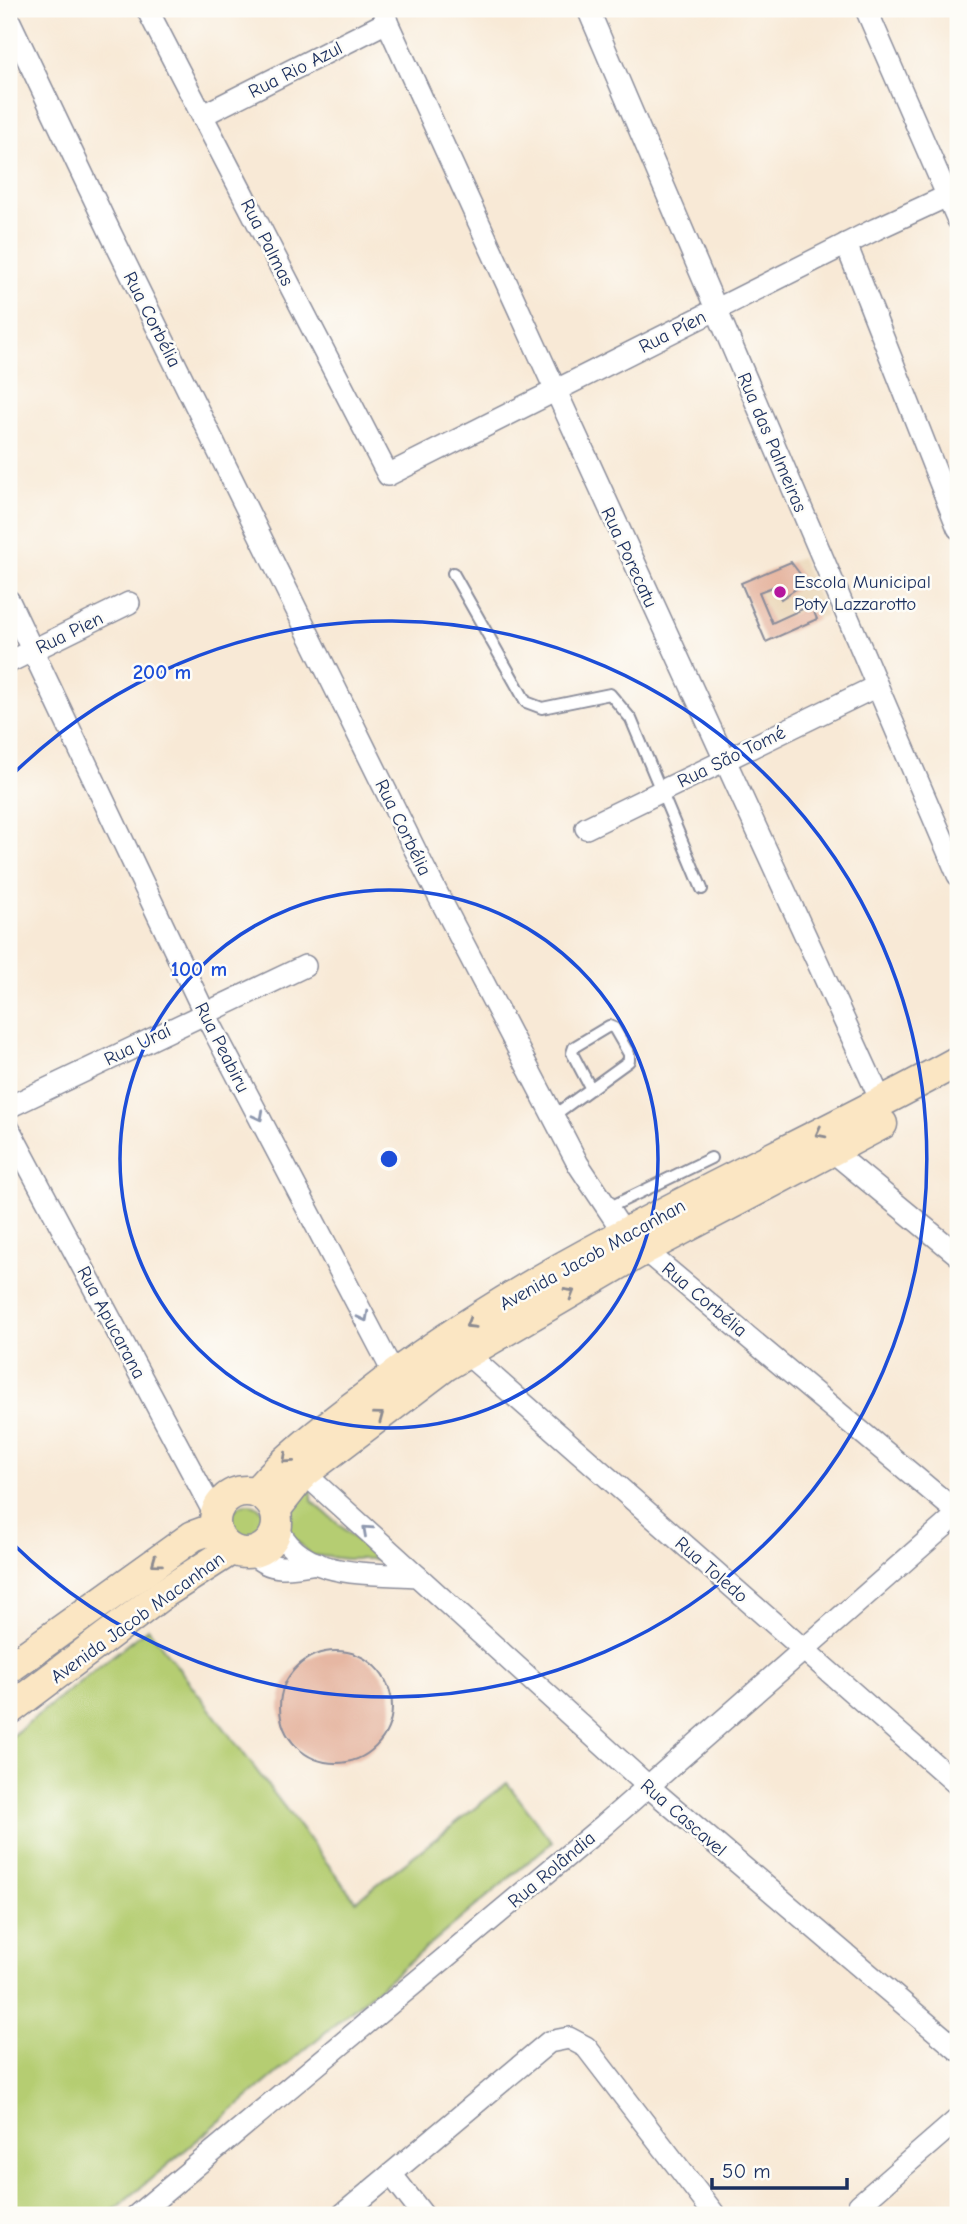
<svg xmlns="http://www.w3.org/2000/svg" width="967" height="2224" viewBox="0 0 967 2224" font-family="'Comic Neue',sans-serif">
  <rect width="100%" height="100%" fill="#fdfcf7"/>
  <filter id="ink" filterUnits="userSpaceOnUse"><feTurbulence type="fractalNoise" baseFrequency=".0143" numOctaves="2"/><feDisplacementMap in="SourceGraphic" scale="14" xChannelSelector="R" yChannelSelector="G"/><feConvolveMatrix kernelMatrix="1 2 1 2 8 2 1 2 1" color-interpolation-filters="sRGB"/></filter>
  <filter id="wash" filterUnits="userSpaceOnUse"><feTurbulence type="fractalNoise" baseFrequency=".00686" numOctaves="4" result="noise"/><feDisplacementMap in="SourceGraphic" scale="28" xChannelSelector="R" yChannelSelector="G"/><feGaussianBlur stdDeviation="1.57" result="paint"/><feColorMatrix in="noise" values="0 0 0 0 0 0 0 0 0 0 0 0 0 0 0 0 0 1.4 0 .05"/><feComposite in="paint" operator="in"/></filter>
  <g filter="url(#wash)">
    <rect width="100%" height="100%" fill="#f8e9d6"/>
    <polygon fill="#ebd8ba" points="801,557 826,615 766,642 741,583"/>
    <g fill="#b5cd72" stroke="#687e68" stroke-width="2">
      <path d="M312,1489V1501L368,1550L382,1549V1559H346L311,1555L290,1534C289,1515 294,1499 312,1489Z"/>
      <circle cx="248" cy="1523" r="19"/>
      <polygon points="148,1628 356,1901 507,1783 552,1842 108,2215 9,2215 9,1738"/>
    </g>
    <g id="blocks">
      <g fill="#e6b7a3">
        <polygon points="791,562 806,582 781,599 775,586 759,592 772,623 811,605 817,619 766,642 741,583"/>
        <circle cx="336" cy="1707" r="56"/>
      </g>
    </g>
  </g>
  <g filter="url(#ink)">
    <use href="#blocks" fill-opacity="0" stroke="#8a8c9a" stroke-width="2"/>
    <g fill="none" stroke-linecap="round" stroke-linejoin="round">
      <g stroke="#8a8c9a" stroke-width="14">
        <g id="service">
          <polyline points="453,573 526,702 542,708 610,694 631,719 702,889"/>
          <polyline points="553,1116 629,1061 629,1054 614,1028 609,1026 574,1047 572,1053 591,1089"/>
          <polyline points="608,1208 711,1158"/>
        </g>
      </g>
      <g stroke="#8a8c9a" stroke-width="24">
        <g id="minor">
          <polyline points="147,9 388,475 876,229 958,191"/>
          <polyline points="384,9 387,22 882,1103"/>
          <polyline points="588,9 958,875"/>
          <polyline points="866,9 958,220"/>
          <polyline points="9,20 110,232 424,868 578,1164 624,1233 958,1513"/>
          <polyline points="203,115 387,22"/>
          <polyline points="846,244 958,528"/>
          <polyline points="9,601 204,1012 394,1374"/>
          <polyline points="9,662 129,603"/>
          <polyline points="586,828 877,686"/>
          <polyline points="9,1107 305,966"/>
          <polyline points="9,1129 215,1515"/>
          <polyline points="832,1151 958,1255"/>
          <polyline points="466,1353 958,1785"/>
          <polyline points="304,1473 649,1787 958,2050"/>
          <path d="M277,1525C297,1579 370,1573 417,1576"/>
          <path d="M253,1553C268,1573 295,1567 317,1563"/>
          <polyline points="391,2174 423,2215"/>
          <polyline points="137,2215 604,1825 958,1514"/>
          <polyline points="342,2215 549,2042 569,2038 586,2047 715,2215"/>
          <polyline points="864,2215 859,2205 958,2119"/>
        </g>
      </g>
      <g stroke="#8a8c9a" stroke-width="33">
        <g id="secondary">
          <circle cx="246" cy="1522" r="31"/>
          <path d="M256,1492C289,1454 328,1426 368,1395C547,1255 761,1170 958,1061"/>
          <polyline points="275,1510 304,1473 445,1366 645,1249 882,1124"/>
          <polyline points="9,1668 193,1536 215,1528"/>
          <polyline points="9,1710 164,1593 231,1550"/>
        </g>
      </g>
      <use href="#service" stroke="#fff" stroke-width="10"/>
      <use href="#minor" stroke="#fff" stroke-width="21"/>
      <use href="#secondary" stroke="#fbe6c3" stroke-width="30"/>
    </g>
    <defs><path id="oneway-chevron" d="M-2-3.5L2.5 0L-2 3.5" fill="none" stroke-width="1.6" stroke-linecap="round" stroke-linejoin="round" transform="scale(1.75)"/></defs>
    <g stroke="#8d97ae">
      <use href="#oneway-chevron" transform="translate(259 1116) rotate(62)"/>
      <use href="#oneway-chevron" transform="translate(364 1317) rotate(62)"/>
      <use href="#oneway-chevron" transform="translate(367 1530) rotate(-138)"/>
    </g>
    <g stroke="#8b8a90">
      <use href="#oneway-chevron" transform="translate(820 1133) rotate(153)"/>
      <use href="#oneway-chevron" transform="translate(570 1293) rotate(-30)"/>
      <use href="#oneway-chevron" transform="translate(470 1324) rotate(149)"/>
      <use href="#oneway-chevron" transform="translate(379 1416) rotate(-37)"/>
      <use href="#oneway-chevron" transform="translate(287 1459) rotate(139)"/>
      <use href="#oneway-chevron" transform="translate(156 1562) rotate(144)"/>
    </g>
  </g>
  <g fill="none" stroke="#1d4ed8" stroke-width="3.5">
    <circle cx="389" cy="1159" r="269"/>
    <path d="M12 775A538 538 0 1 1 12 1543"/>
  </g>
  <circle fill="#b5179e" stroke="#fdfcf7" stroke-width="2.5" cx="780" cy="592" r="7"/>
  <g text-anchor="middle" stroke-width="5" stroke-linejoin="round" paint-order="stroke">
    <g font-size="19" fill="#1b2f5e" stroke="#fdfcf7">
      <text transform="translate(295 69) rotate(-27)" y="7">Rua Rio Azul</text>
      <text transform="translate(268 242) rotate(63)" y="7">Rua Palmas</text>
      <text transform="translate(153 319) rotate(63)" y="7">Rua Corbélia</text>
      <text transform="translate(672 331) rotate(-27)" y="7">Rua Píen</text>
      <text transform="translate(773 442) rotate(67)" y="7">Rua das Palmeiras</text>
      <text transform="translate(630 557) rotate(65)" y="7">Rua Porecatu</text>
      <text transform="translate(69 632) rotate(-26)" y="7">Rua Pien</text>
      <text transform="translate(731 756) rotate(-26)" y="7">Rua São Tomé</text>
      <text transform="translate(404 827) rotate(64)" y="7">Rua Corbélia</text>
      <text transform="translate(137 1044) rotate(-26)" y="7">Rua Uraí</text>
      <text transform="translate(223 1047) rotate(63)" y="7">Rua Peabiru</text>
      <text transform="translate(592 1254) rotate(-29)" y="7">Avenida Jacob Macanhan</text>
      <text transform="translate(705 1299) rotate(40)" y="7">Rua Corbélia</text>
      <text transform="translate(112 1322) rotate(62)" y="7">Rua Apucarana</text>
      <text transform="translate(712 1569) rotate(41)" y="7">Rua Toledo</text>
      <text transform="translate(137 1617) rotate(-36)" y="7">Avenida Jacob Macanhan</text>
      <text transform="translate(684 1817) rotate(41)" y="7">Rua Cascavel</text>
      <text transform="translate(551 1869) rotate(-40)" y="7">Rua Rolândia</text>
    </g>
    <g font-size="19" fill="#1b2f5e" stroke="#fdfcf7" text-anchor="start">
      <text x="794" y="588">Escola Municipal<tspan x="794" dy="22">Poty Lazzarotto</tspan></text>
    </g>
  </g>
  <circle cx="389" cy="1159" r="10" fill="#1d4ed8" stroke="#fdfcf7" stroke-width="3.5"/>
  <g font-size="21" text-anchor="middle" font-weight="bold" fill="#1d4ed8" stroke="#fdfcf7" stroke-width="5" stroke-linejoin="round" paint-order="stroke">
    <text x="162" y="679">200 m</text>
    <text x="199" y="976">100 m</text>
  </g>
  <rect width="967" height="2224" fill="none" stroke="#fdfcf7" stroke-width="35"/>
  <path d="M712 2178v10h135v-10" fill="none" stroke="#1b2f5e" stroke-width="3.5"/>
  <text x="722" y="2178" font-size="21" fill="#1b2f5e" stroke="#fdfcf7" stroke-width="5" paint-order="stroke">50 m</text>
</svg>
